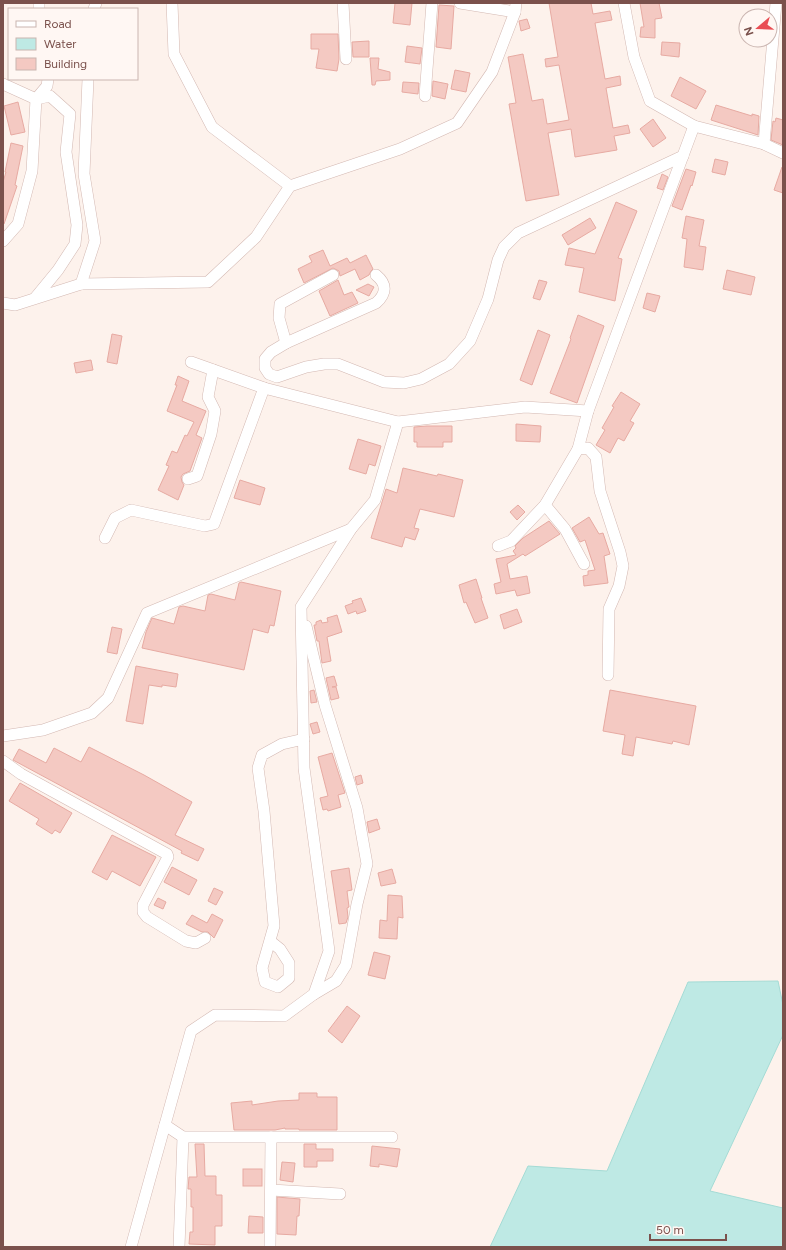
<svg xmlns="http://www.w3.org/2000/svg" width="786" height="1250" viewBox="0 0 786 1250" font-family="Figtree,sans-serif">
  <rect width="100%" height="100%" fill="#fdf2ec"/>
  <polygon fill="#bee9e4" stroke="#a4dbd5" points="778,981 783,1005 783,1035 710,1191 783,1208 783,1247 490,1247 528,1166 607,1171 688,982"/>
  <g fill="#f4c9c2" stroke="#e7aaa2">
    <polygon points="395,3 412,3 410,25 393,23"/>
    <polygon points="549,3 591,3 593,14 610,11 612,20 595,23 605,79 620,76 621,85 606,88 613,128 628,125 630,133 614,136 617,150 575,157 571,129 548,133 559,195 526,201 509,104 516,103 508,57 523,54 532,101 543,99 547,124 569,120 559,65 546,67 545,59 558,57"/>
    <polygon points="640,3 659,3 662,18 655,19 655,38 640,37 641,27 644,27"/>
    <polygon points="439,5 454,6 451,49 436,47"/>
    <polygon points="527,19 530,28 521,31 519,21"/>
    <polygon points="311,34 338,34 339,59 337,71 316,68 319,49 311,49"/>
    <polygon points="369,41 369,57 353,57 352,42"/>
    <polygon points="662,42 680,43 679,57 661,55"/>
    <polygon points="407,46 422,48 420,64 405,62"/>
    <polygon points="370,58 379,58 378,69 390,72 390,80 376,81 375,85 372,85"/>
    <polygon points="455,70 470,73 466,92 451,89"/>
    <polygon points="680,77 706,91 696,109 671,96"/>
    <polygon points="433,81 448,84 445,99 432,96"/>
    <polygon points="403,82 419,83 418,94 402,92"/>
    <polygon points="18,102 25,132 11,135 4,106"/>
    <polygon points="716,105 752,116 752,114 759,116 758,135 711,120"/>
    <polygon points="776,118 783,120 783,145 771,140 773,121 775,122"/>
    <polygon points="653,119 666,138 653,147 640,129"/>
    <polygon points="11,143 23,146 15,185 17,186 4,224 3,224 3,182 6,172 5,172"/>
    <polygon points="715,159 728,162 725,175 712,172"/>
    <polygon points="782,167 783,167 783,193 774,190"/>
    <polygon points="686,169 696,172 692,186 691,185 682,210 672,206"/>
    <polygon points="662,174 668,177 663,190 657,188"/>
    <polygon points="616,202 637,211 618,258 622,259 615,301 579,292 584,268 565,265 569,248 595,254"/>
    <polygon points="686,216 704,220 699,246 706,247 703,270 684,267 687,239 682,238"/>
    <polygon points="590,218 596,228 568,245 562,235"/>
    <polygon points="323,250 330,266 347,258 350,263 366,255 373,269 371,271 369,275 360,280 355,269 340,276 339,271 333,268 304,283 298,269 312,262 309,256"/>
    <polygon points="727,270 755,277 751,295 723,289"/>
    <polygon points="338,280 344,295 352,292 358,303 330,316 319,291"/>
    <polygon points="539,280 547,282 540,300 533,298"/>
    <polygon points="368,284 374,287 369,296 356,290"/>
    <polygon points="647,293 660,296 655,312 643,308"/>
    <polygon points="578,315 604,326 577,403 550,393 571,339 570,338"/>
    <polygon points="538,330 550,335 532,385 520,380"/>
    <polygon points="112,334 122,336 117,364 107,362"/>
    <polygon points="91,360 93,370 76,373 74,363"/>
    <polygon points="178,376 189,381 182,401 206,411 196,435 202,438 190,471 183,474 181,477 182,482 184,485 178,500 158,490 169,466 166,465 172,451 177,453 185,435 187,436 194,422 167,411 177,385 175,385"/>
    <polygon points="621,392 640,404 630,421 634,423 624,441 618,438 610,453 596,445 605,430 602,428 614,407 612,406"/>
    <polygon points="516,424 541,426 540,442 516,441"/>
    <polygon points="427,426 452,426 452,442 443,442 443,447 417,447 417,442 414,442 414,427"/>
    <polygon points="358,439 381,446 375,466 369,464 366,474 349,469"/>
    <polygon points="403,468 437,476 438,474 463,480 454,517 420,509 414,528 419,529 415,540 405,537 402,547 371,538 386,489 397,493"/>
    <polygon points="240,480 265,488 260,505 234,498"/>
    <polygon points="518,505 525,512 517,520 510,512"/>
    <polygon points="589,517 599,534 603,533 610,554 604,556 608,583 584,586 583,576 588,575 588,571 595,570 585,540 580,542 572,528"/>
    <polygon points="549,521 560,534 525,556 523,554 507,564 510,579 527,576 530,593 517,596 515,590 496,594 494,584 501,582 496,559 516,555 513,551 516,548 515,546 523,538"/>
    <polygon points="476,579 482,598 481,598 488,618 475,623 466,602 464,603 459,585"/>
    <polygon points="241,582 281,591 274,626 270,625 268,633 253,629 244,670 142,648 146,632 152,618 174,624 179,607 183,606 205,611 208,595 211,594 235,600 239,583"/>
    <polygon points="361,598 366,611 357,614 356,611 348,614 345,606 353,603 352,601"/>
    <polygon points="517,609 522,622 504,629 500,615"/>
    <polygon points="337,615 342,632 327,637 331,661 322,663 319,641 317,641 314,625 316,625 316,622 321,620 322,623 328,622 327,618"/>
    <polygon points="112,627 122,629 117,654 107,652"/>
    <polygon points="136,666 178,674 176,687 162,685 162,687 149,685 143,724 126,721"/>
    <polygon points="334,676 337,686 332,687 336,687 339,698 331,700 326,678"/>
    <polygon points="314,690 317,702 311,703 310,691"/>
    <polygon points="610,690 696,706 689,745 673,741 672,744 636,737 633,756 622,754 625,735 603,731"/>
    <polygon points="317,722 320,732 313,734 310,724"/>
    <polygon points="89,747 144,775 192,802 175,835 204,849 198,861 181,853 182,851 13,760 19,749 46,763 54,748 81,762"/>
    <polygon points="332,753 345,793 338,795 341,807 328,811 327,809 323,810 320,798 328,796 318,757"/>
    <polygon points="361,775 363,783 357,785 355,777"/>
    <polygon points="20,783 72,813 60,833 55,830 52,834 36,824 39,819 9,801"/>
    <polygon points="377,819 380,829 369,833 367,822"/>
    <polygon points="112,835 156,857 140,886 112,871 107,880 92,872"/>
    <polygon points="172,867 197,880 189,895 164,882"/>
    <polygon points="349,868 352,890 347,891 349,907 347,908 348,917 346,923 339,924 331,871"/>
    <polygon points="392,869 396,883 381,886 378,873"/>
    <polygon points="214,888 223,892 216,905 208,901"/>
    <polygon points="388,895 402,896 403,918 398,917 397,939 379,938 380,920 387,921"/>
    <polygon points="158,898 166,902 163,909 154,905"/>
    <polygon points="212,914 223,920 214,938 208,932 202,932 186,924 192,915 207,923"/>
    <polygon points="374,952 390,956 385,979 368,975"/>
    <polygon points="347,1006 360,1016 342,1043 328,1031"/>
    <polygon points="299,1093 317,1093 317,1097 337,1097 337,1130 299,1130 299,1129 285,1129 285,1128 275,1130 234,1130 231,1103 252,1101 252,1105 278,1101 299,1100"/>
    <polygon points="195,1144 204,1144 205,1176 216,1176 216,1195 222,1195 222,1226 215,1226 215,1245 189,1244 190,1232 193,1232 193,1207 191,1207 191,1189 188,1189 189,1177 197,1177"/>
    <polygon points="304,1144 316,1144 316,1149 333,1149 333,1161 317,1161 317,1167 304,1167"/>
    <polygon points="372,1146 400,1149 397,1167 379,1164 379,1167 370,1166"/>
    <polygon points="282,1162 295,1163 293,1182 280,1180"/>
    <rect x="243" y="1169" width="19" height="17"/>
    <polygon points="277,1197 300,1199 299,1216 297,1216 296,1235 277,1234"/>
    <polygon points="249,1216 263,1217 263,1233 248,1233"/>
  </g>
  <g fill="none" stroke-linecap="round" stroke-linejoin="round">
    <g stroke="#d3b8b2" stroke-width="12">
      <g id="minor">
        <polyline points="39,3 39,9"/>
        <polyline points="172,3 174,54 212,127 290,186"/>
        <polyline points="343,3 346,59"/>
        <polyline points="460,3 515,12"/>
        <polyline points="624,3 634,57 650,101 694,126 764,144 783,153"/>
        <polyline points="94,9 96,3"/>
        <polyline points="3,84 36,99 32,171 18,224 3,241"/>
        <polyline points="425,96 432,3"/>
        <polyline points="764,144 776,3"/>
        <path d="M376,275C387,284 387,293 376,303L286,343L271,352L265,359V368L269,374L277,377L306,367L324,364H338L384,382L404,383L421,379L449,364L470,341L488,299L498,260L504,247L518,233L683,156"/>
        <polyline points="81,284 95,241 84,174 88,79"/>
        <polyline points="35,298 58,270 75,244 77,225 66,152 70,114 50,96 36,99 47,86 48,79"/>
        <polyline points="3,303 15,305 81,284 208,282 256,237 290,186 400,149 457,123 492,72 515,12 516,3"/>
        <polyline points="286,343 279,318 280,304 333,275"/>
        <polyline points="191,362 264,388 398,422"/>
        <polyline points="578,449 588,448 596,457 600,491 620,552 623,566 619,586 609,609 608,675"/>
        <polyline points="188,479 197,476 211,434 215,411 208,397 213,370"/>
        <polyline points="545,505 565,529 584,564"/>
        <polyline points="105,538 115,518 131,510 205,526 214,524 264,388"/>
        <polyline points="498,546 511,541 545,505 578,449 588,411"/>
        <polyline points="306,626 325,705 357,808 367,864 357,904 346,965 336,981 314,994"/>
        <polyline points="3,736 43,730 92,713 108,698 147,613 351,529"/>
        <polyline points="3,761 21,774 167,854 168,857 143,905 143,912 147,917 186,941 196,943 205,938"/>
        <polyline points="270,941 280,949 289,963 289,978 278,987 265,982 262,968 274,926 264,811 258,768 262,755 282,744 304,739"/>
        <polyline points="165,1125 183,1137 392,1137"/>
        <polyline points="271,1190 340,1194"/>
        <polyline points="131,1247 191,1031 215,1015 284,1016 314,994 329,951 304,768 301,607 351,529 375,500 398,422 525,407 588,411 694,126"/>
        <polyline points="179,1247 183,1137"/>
        <polyline points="270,1247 271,1137"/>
      </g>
    </g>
    <use href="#minor" stroke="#fff" stroke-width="11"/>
  </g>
  <rect width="786" height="1250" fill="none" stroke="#7b514c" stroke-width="8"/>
  <rect x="8" y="8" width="130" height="72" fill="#fff7f3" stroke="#cab5b0"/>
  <rect x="16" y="21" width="20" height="6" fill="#ffffff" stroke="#cab5b0"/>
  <text x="44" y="28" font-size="12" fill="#7b514c">Road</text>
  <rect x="16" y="38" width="20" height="12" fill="#bee9e4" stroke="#cab5b0"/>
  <text x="44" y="48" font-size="12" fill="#7b514c">Water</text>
  <rect x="16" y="58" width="20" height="12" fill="#f4c9c2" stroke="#cab5b0"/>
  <text x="44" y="68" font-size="12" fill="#7b514c">Building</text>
  <g transform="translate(758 28) rotate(251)"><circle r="19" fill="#fff7f3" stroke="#cab5b0"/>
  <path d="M0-3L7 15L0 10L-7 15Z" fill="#e94e54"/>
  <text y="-6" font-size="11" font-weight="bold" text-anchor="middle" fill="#7b514c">N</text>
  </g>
  <path d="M650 1234v6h76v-6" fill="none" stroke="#7b514c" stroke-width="2"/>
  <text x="656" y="1234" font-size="12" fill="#7b514c" stroke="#fff7f3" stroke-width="3" paint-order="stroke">50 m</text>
</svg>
